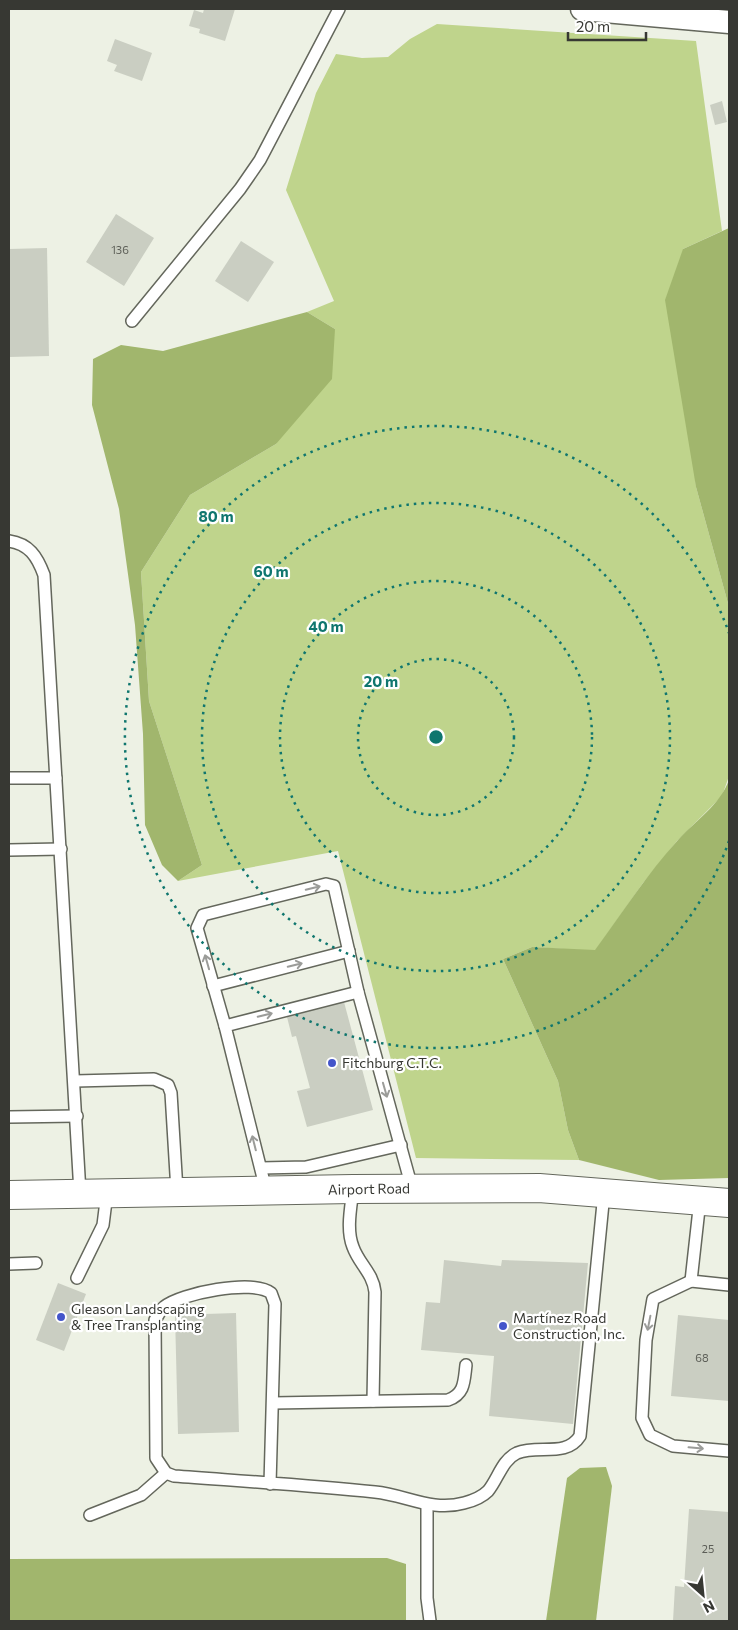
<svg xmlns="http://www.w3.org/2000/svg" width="738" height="1630" viewBox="0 0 738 1630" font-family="Commissioner,sans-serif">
  <rect width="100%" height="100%" fill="#edf1e4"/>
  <polygon fill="#bfd48c" points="437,24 696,41 722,231 683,249 696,487 729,607 729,776 722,796 677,841 643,883 595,951 532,947 503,959 558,1081 568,1130 579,1160 416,1158 338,851 178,881 202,865 149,701 141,572 190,495 276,444 335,329 307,312 334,301 286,190 316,93 336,54 362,58 388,57 410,39"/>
  <g fill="#a1b66d">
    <polygon points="729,228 729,607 696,487 665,300 683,249"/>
    <polygon points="307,312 335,329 332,379 276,444 190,495 141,572 149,701 202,865 178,881 162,865 145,825 143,734 135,625 119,509 92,405 93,359 121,345 163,351"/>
    <path d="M729,780V1178L659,1180L579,1160L568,1130L558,1081L503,959L532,947L595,950C622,913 647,874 678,840C695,821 720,805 729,780Z"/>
    <polygon points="606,1467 612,1486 596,1621 546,1621 567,1478 580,1468"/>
    <polygon points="387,1558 406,1564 406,1621 9,1621 9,1559"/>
  </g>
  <g fill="#cacec2">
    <polygon points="204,9 235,9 225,41 199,33 200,29 189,26 194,10 203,13"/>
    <polygon points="115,39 152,53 142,81 114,71 117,65 107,61"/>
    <polygon points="722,101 727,122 715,125 710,105"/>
    <polygon points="116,214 154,238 124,286 86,262"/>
    <polygon points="241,241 274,262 248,302 215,281"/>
    <polygon points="47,248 49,356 9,357 9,249"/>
    <polygon points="344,1002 373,1110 307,1127 297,1091 310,1088 296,1036 292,1037 287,1017"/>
    <polygon points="444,1260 501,1266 502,1260 588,1263 573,1424 489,1416 494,1356 421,1350 426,1302 440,1303"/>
    <polygon points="58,1283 86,1294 64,1351 36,1340"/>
    <polygon points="236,1313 239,1432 178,1434 175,1315"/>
    <polygon points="678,1315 729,1320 729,1401 671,1396"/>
    <polygon points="689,1509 729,1512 729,1621 673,1621 675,1586 684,1587"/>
  </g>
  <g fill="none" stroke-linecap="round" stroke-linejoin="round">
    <g stroke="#64675c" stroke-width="14">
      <g id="lane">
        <polyline points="132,321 240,189 260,160 339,9"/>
        <path d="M9,541C29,544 37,556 44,575L80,1193"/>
        <polyline points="9,778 56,778"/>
        <polyline points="9,850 61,849"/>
        <polyline points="213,986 349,951"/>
        <polyline points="225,1026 197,928 203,915 326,884 334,886 358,992"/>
        <polyline points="75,1081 154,1079 168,1085 171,1093 177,1191"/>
        <polyline points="9,1117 77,1116"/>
        <polyline points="261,1168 306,1167 401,1145"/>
        <path d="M353,1189C351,1207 346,1230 353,1247C359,1264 373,1273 375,1292L373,1401"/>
        <polyline points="266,1190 225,1026 358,992 412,1188"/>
        <polyline points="700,1200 691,1281 729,1285"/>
        <polyline points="9,1264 36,1263"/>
        <polyline points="77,1278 103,1225 107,1193"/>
        <polyline points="691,1281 653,1299 646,1340 642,1418 650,1435 673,1446 729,1451"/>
        <path d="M273,1403L448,1400C465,1394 464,1381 466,1365"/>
        <path d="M270,1484L275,1304L271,1293C253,1279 181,1293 164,1307C160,1310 158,1316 155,1320L156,1458L166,1473L174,1476C241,1481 308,1485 375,1492C406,1495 432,1512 464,1503C472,1501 482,1497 488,1491C498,1479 502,1460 517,1453C538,1444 566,1458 580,1436L604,1193"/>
        <polyline points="427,1505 427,1598 430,1621"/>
        <polyline points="90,1515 141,1495 166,1473"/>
      </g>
    </g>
    <g stroke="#64675c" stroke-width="25">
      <polyline id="street" points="582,9 729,22"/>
    </g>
    <g stroke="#64675c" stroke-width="30">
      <polyline id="secondary" points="9,1195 353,1189 539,1188 729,1203"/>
    </g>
    <use href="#lane" stroke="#fff" stroke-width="11"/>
    <use href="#street" stroke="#fff" stroke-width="22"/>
    <use href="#secondary" stroke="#fff" stroke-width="28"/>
  </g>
  <defs><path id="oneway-shaft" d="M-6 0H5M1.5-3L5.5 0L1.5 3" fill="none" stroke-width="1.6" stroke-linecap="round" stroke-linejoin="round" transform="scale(1.25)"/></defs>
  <g stroke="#9b9c99">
    <use href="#oneway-shaft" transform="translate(313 888) rotate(-14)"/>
    <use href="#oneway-shaft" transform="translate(207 962) rotate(-106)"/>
    <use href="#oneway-shaft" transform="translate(295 965) rotate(-14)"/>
    <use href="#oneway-shaft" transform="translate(265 1015) rotate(-14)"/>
    <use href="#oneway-shaft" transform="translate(385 1090) rotate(74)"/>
    <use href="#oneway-shaft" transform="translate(254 1143) rotate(-104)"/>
    <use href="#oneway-shaft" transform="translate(649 1323) rotate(101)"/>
    <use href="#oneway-shaft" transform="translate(696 1448) rotate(5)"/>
  </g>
  <g fill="none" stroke="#0f766e" stroke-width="2.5" stroke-dasharray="2.5 5">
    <circle cx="436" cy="737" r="78"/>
    <circle cx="436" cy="737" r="156"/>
    <circle cx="436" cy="737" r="234"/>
    <path d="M729 841A311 311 0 1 1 729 633"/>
  </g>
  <g fill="#4455ca" stroke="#fff" stroke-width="2">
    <circle cx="332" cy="1063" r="5"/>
    <circle cx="61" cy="1317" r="5"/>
    <circle cx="503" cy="1326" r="5"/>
  </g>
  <g text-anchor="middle" stroke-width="4.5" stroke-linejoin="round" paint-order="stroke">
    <g font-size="11" fill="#5c5e57">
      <text x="120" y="254">136</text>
      <text x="702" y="1362">68</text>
      <text x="708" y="1553">25</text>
    </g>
    <g font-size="14" fill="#373833" stroke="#fff" text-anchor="start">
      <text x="342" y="1068">Fitchburg C.T.C.</text>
      <text x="71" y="1314">Gleason Landscaping<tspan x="71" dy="16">&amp; Tree Transplanting</tspan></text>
      <text x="513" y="1323">Martínez Road<tspan x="513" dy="16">Construction, Inc.</tspan></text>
    </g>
    <g font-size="14" fill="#373833" stroke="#fff">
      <text transform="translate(369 1189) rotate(-1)" y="5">Airport Road</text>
    </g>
  </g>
  <circle cx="436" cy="737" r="8" fill="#0f766e" stroke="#fff" stroke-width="2.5"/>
  <g font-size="15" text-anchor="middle" font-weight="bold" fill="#0f766e" stroke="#fff" stroke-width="4.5" stroke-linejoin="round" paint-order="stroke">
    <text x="216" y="522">80 m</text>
    <text x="271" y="577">60 m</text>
    <text x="326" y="632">40 m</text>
    <text x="381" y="687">20 m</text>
  </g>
  <rect width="738" height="1630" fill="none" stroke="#373833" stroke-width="20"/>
  <g transform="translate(703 1595) rotate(153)" stroke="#ffffff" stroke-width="4" paint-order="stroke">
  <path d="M0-4L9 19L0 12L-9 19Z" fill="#373833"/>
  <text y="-8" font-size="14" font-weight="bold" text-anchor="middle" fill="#373833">N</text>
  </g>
  <path d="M568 32v8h78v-8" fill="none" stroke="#373833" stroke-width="2.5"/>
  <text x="576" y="32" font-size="15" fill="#373833" stroke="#ffffff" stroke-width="4" paint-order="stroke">20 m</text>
</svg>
